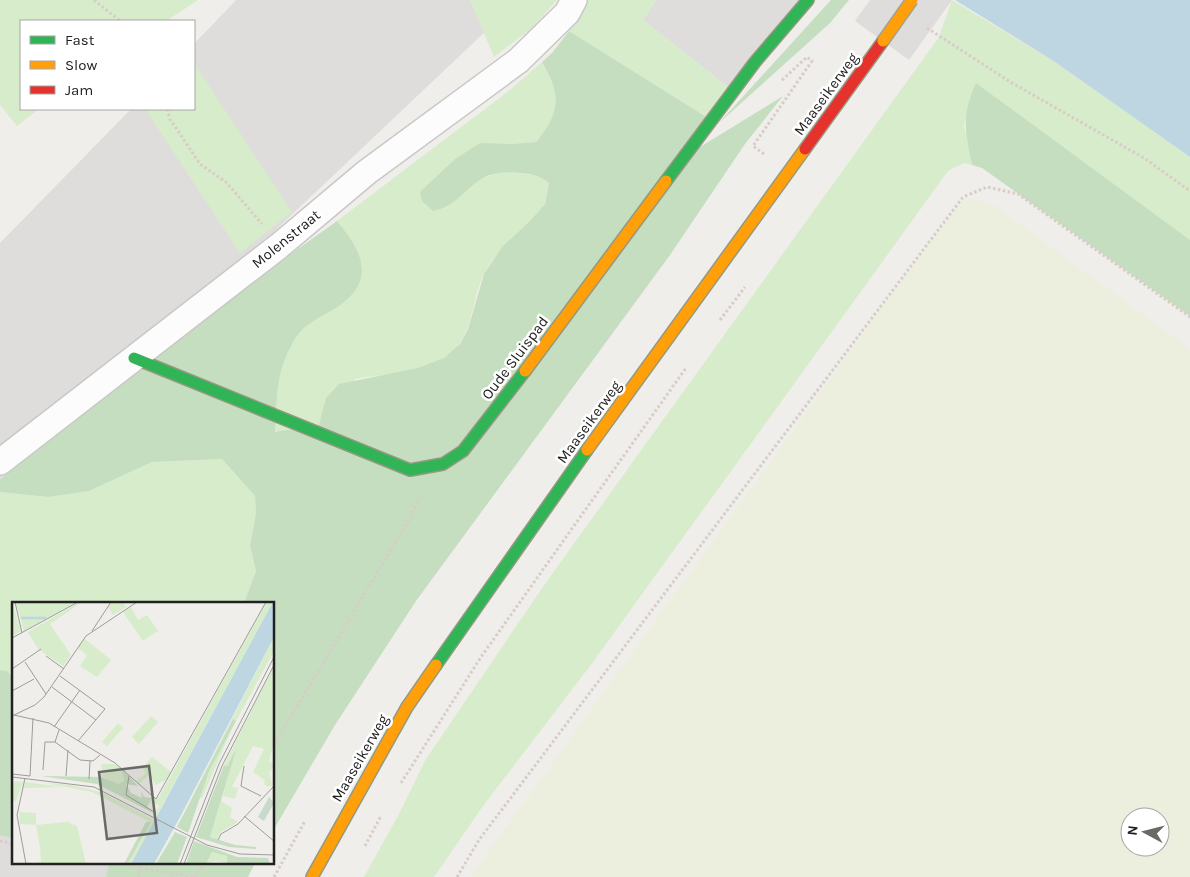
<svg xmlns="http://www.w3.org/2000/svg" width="1190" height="877" viewBox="0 0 1190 877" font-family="Karla,sans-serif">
  <rect width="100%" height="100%" fill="#efeeea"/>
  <g fill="#dedddb">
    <polygon points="236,0 480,0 488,29 0,491 0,243 131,109 194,109 194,44"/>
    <polygon points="656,0 805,0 729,88 643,20"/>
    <polygon points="0,803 14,806 14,863 121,863 117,877 0,877"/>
  </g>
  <path fill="#ecefde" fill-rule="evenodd" d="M964,198L974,199L995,206L1190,349V877H470L886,302ZM1130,817H1160V847H1130Z"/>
  <g fill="#d7ecca">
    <polygon points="0,0 198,0 166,21 21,21 21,109 39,109 17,126 0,105"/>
    <polygon points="470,0 557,0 532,28 494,57"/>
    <polygon points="587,0 656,0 643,20 729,88 708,118 569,31"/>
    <polygon points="952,0 1055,62 1190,157 1190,240 976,84 964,125 972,165 964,163 948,171 590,666 483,806 434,877 364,877 399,814 426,759 547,581 939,37"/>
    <path d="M542,62C561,94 561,112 536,142L511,144L445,209L477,181L502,171L541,176L549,183C547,190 547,199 544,205C527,231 500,243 484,274C470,302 474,340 444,358C419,374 383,374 355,379L322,451L275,432C277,402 277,373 290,346C303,321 323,318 343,303C377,277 359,247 337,221L510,90Z"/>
    <polygon points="194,63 292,212 240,253 145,109 194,109"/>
    <polygon points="222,459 255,496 256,513 250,546 256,571 244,603 14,603 14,678 7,671 0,670 0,492 48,497 89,491 152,462"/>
  </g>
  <g fill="#c6dec0">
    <polygon points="831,0 849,0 830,23 718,124"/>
    <path d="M569,31L708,118L669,166L783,96L745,144L670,255L416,601L335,725L274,829V603H244L256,571L250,546L256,513L255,496L222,459L152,462L89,491L48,497L0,492V480L36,448L201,318L337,221C359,247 377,277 343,303C323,318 303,321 291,346C276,373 277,402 275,432L319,425L326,398L339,384L418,368L444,358L460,344L468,329L484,274L502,247L530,221L545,204L549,183C539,175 532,174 520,173C469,166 469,204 433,211L422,201L420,192L455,159L480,143L511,144L536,142C561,112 561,94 542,62L552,53Z"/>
    <path d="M976,83L1190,240V316L982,168L972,165C965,131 961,116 976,83Z"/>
    <polygon points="0,670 7,671 14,678 14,838 0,835"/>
    <polygon points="109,863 255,863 248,877 106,877"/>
  </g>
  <polygon fill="#bed6e2" points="955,0 1190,0 1190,157 1055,62"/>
  <polygon fill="#dedddc" points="870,0 952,0 909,60 855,21"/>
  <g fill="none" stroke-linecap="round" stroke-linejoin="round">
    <g stroke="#c8c8c6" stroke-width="28">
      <polyline id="street" points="0,462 279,246 367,172 518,61 567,13 574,0"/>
    </g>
    <g stroke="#949982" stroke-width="14">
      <g id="fast">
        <polyline points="666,181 755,62 808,0"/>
        <polyline points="134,358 410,470 443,464 463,451 525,371"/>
        <polyline points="436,665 587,450"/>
      </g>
    </g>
    <g stroke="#949982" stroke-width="14">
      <g id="slow">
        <polyline points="525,371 666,181"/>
        <polyline points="587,450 805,149"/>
        <polyline points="312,877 407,707 436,665"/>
      </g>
    </g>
    <g stroke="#949982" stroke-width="14">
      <polyline id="jam" points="805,149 883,41"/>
    </g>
    <g stroke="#d8ccc8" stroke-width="3" stroke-dasharray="2.5 2.5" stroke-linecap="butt">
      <polyline points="94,0 120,21"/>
      <polyline points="927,28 1012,83 1144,158 1190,191"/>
      <polyline points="167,109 170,119 200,164 226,182 262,224"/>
      <polyline points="764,154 753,146 812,61 807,57 781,81"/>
      <polyline points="720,320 745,287"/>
      <polyline points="274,745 410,518 419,498"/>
      <polyline points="401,783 481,657 686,368"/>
      <polyline points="0,841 14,844"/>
      <polyline points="365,846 381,816"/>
      <polyline points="118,863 141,868 138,877"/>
      <polyline points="141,868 195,877"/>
      <polyline points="195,877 203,863"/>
      <polyline points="274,877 305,821"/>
      <polyline points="457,877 479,840 963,197 987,187 1018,194 1190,317"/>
    </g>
    <use href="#street" stroke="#fdfcfc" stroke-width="25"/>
    <use href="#fast" stroke="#30b455" stroke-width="11"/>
    <use href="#slow" stroke="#ff9f0a" stroke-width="11"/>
    <use href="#jam" stroke="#e5322d" stroke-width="11"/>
    <g stroke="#a6a086" stroke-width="14" stroke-linecap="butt">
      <polyline id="slow-bridge" points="883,41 912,0"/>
    </g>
    <use href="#slow-bridge" stroke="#ff9f0a" stroke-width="11"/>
  </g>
  <g text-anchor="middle" stroke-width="5" stroke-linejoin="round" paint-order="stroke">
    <g font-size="15" fill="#212121" stroke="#fff">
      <text transform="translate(826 94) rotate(-54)" y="5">Maaseikerweg</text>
      <text transform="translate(286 239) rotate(-39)" y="5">Molenstraat</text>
      <text transform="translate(515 358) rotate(-53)" y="5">Oude Sluispad</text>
      <text transform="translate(589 422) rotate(-54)" y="5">Maaseikerweg</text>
      <text transform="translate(360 758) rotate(-60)" y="5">Maaseikerweg</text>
    </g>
  </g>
  <g transform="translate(12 602)">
    <rect width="262" height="262" fill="#efeeea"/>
    <path d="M0,0L9,29L0,34ZM4,0H64L12,29ZM68,0H70L38,22L59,53L51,64L26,47L16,30ZM100,0H111L114,5L101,13L96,5ZM255,0H261L145,213L143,212L147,204L140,200L135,205L139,196L144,197L148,193ZM119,5L126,18L135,13L146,29L131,39L111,10ZM262,35V49L224,119L221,118L165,225ZM73,37L99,58L85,75L68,64L75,53L66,46ZM262,64V140L257,159L262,163L257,171L260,183L256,185L252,182L253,178L241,170L252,147L241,144L220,185L226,186L223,197L211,194L224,146L215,164L212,163ZM139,114L146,120L127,142L120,135ZM106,121L111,126L95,144L90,140ZM222,122L190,196L187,195L199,162ZM140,155L159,170L155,177L144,183L137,173L127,182L124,179L134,171L130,166ZM90,162H102L109,166L112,180L106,182L94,179L89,172L98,170L89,167ZM0,179L11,180L4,199L0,198ZM13,180L50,185L11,186ZM34,181L58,183L89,190L143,218L119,262H111L117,259L138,220L80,190ZM209,199L220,206L218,215L226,220L209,230L205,237L198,235ZM7,210L24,211V223L55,220L65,224L74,262H14L29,260L28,245L24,223L8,222ZM200,250L216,254L215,261L203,259L194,262Z" fill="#d7ecca"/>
    <path d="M221,117L224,119L197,169L176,231L165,225ZM225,145L198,235L223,243L244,245V247L217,245L184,235L212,163L215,164ZM109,166L126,184L114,182L119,191L130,196L129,189L132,195L139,196L135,205L143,212L85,182L29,174L89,175L106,182L112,179ZM134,220H139L117,259L112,262ZM163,230L175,235L165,262H144ZM182,239L225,255L256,256L258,262L215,261V254L200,250L194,262H174Z" fill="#c6dec0"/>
    <path d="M257,195L262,201L252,219L246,215Z" fill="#c8dacc"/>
    <path d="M261,0L262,35L167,217L142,262H119Z" fill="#bed6e2"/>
    <path fill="none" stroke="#bed6e2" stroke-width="2.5" d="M9,16H34"/>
    <path fill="none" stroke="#9d9c9a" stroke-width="1" d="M3,0L10,31M80,29L99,0M0,36L66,0M34,54L52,67M13,60L34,92M0,67L29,47M48,74L93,107L66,139M40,85L84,118M0,89L22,77M2,113L37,121L103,161L144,197L254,0M0,114L23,103L32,95L74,34L125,0M42,125L68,88M47,128L43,140L68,158L81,159L88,153M232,164L229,184L249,194M31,168L33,140H43M0,172L18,174L21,116M54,174L56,148M117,174L114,193L144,211M0,175L82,185L195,243L228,252L263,253M13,176L5,213L14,262M77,177L78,159M232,214L263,240M206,238L209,232L226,222L263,183M168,262L207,162L263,53M172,262L210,164L263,61"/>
    <path fill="#696967" fill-opacity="0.15" stroke="#696967" stroke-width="2.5" d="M137,164L145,231L95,237L87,170Z"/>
    <rect width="262" height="262" fill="none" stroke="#212121" stroke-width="2.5"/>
  </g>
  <rect x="20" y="20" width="175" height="90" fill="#ffffff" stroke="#a6a6a6"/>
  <rect x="30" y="36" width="25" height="8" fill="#30b455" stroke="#a6a6a6"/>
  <text x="65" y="45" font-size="15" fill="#212121">Fast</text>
  <rect x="30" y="61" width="25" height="8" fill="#ff9f0a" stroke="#a6a6a6"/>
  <text x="65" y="70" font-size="15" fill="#212121">Slow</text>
  <rect x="30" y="86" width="25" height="8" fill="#e5322d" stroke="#a6a6a6"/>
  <text x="65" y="95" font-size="15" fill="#212121">Jam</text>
  <g transform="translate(1145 832) rotate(277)"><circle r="24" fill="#ffffff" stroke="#a6a6a6"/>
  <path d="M0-4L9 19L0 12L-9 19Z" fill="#696967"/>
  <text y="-8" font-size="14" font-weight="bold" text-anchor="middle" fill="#212121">N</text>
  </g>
</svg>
